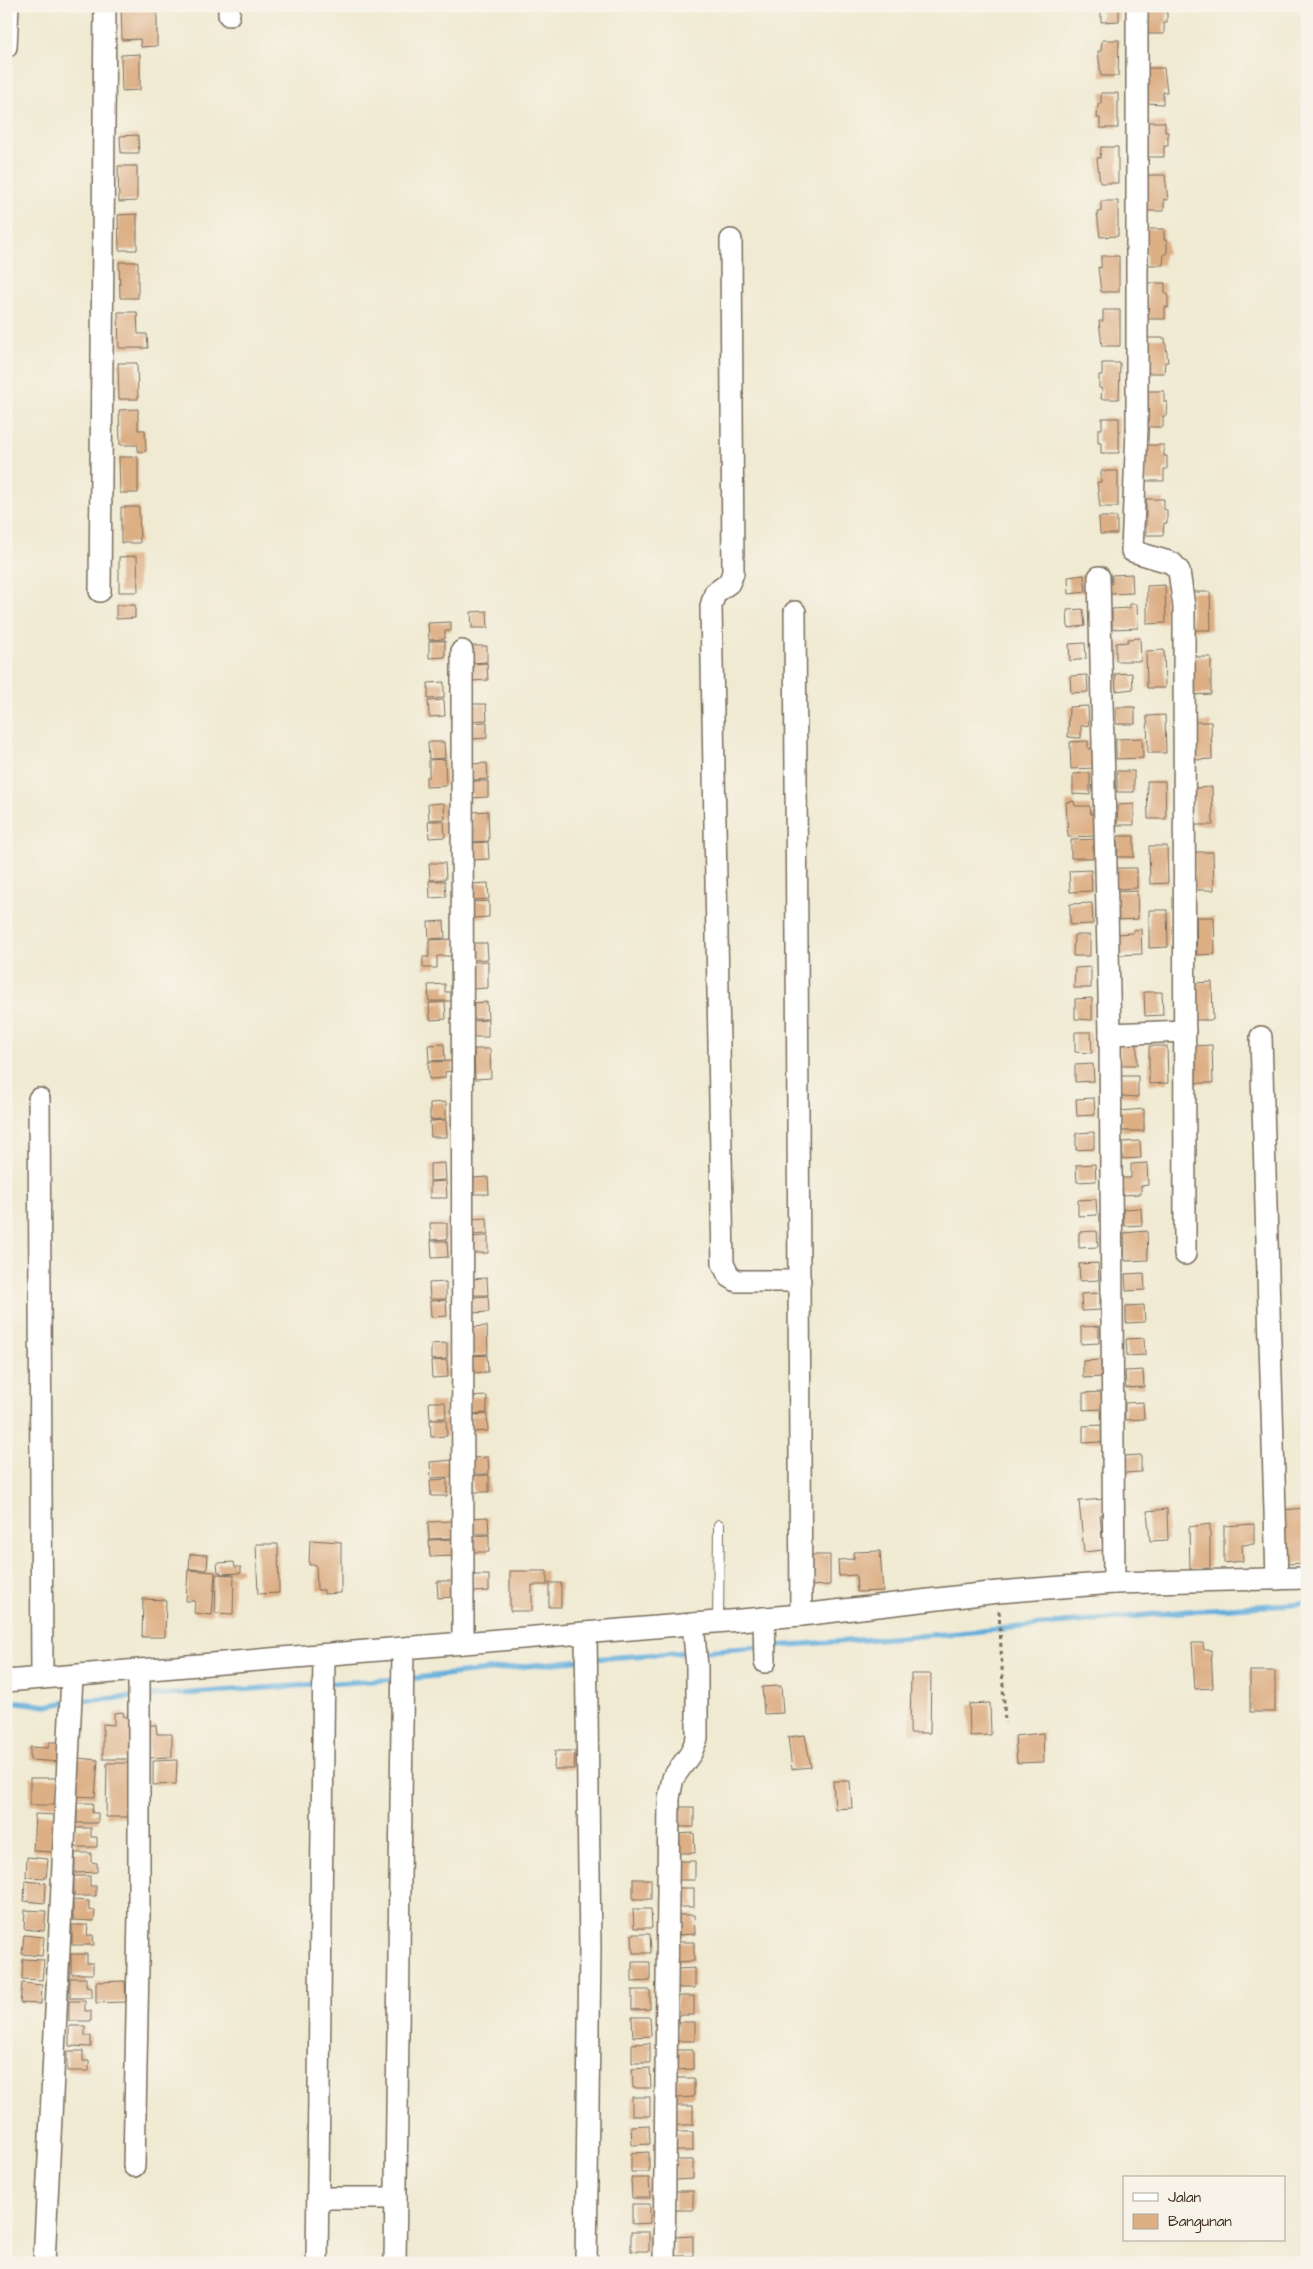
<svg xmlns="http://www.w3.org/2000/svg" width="1313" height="2269" viewBox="0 0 1313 2269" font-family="'Architects Daughter',sans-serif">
  <rect width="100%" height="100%" fill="#f7f3e8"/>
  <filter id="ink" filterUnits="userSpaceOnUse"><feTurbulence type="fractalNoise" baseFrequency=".02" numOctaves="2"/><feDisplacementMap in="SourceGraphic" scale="10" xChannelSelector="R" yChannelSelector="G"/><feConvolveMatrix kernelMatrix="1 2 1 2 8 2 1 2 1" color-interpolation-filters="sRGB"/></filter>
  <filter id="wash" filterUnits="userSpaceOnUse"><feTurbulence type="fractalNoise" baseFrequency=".0096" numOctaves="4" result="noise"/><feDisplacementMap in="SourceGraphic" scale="20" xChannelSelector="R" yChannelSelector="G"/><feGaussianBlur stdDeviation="1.12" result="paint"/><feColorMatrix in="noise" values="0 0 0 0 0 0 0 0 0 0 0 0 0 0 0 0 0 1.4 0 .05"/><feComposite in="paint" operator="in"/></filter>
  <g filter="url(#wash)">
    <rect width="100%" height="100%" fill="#f0ead2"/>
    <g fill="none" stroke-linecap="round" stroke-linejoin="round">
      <g stroke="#64aedc" stroke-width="5.5">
        <polyline points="591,1659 960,1633 1200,1610 1307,1603"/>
        <polyline points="407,1679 582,1660"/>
        <polyline points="76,1701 398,1679"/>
        <polyline points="6,1704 19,1702 46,1706 67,1702"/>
      </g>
    </g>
    <g id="blocks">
      <g fill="#ddaf85">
        <polygon points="121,6 157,6 157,46 141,47 140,39 122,40"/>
        <polygon points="1098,6 1119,6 1119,21 1101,22 1101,11 1098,11"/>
        <polygon points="1147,6 1164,6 1164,9 1167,9 1167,23 1164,23 1164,34 1146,34"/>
        <polygon points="1102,40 1119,40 1118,76 1101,76 1098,51 1101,51"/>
        <polygon points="140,54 140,90 122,91 121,55"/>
        <polygon points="1146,68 1164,68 1167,92 1163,92 1163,104 1146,103"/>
        <polygon points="1101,93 1118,93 1118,128 1100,128 1100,118 1097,118 1098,104 1101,104"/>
        <polygon points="1147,122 1165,122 1165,132 1168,132 1168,146 1164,146 1164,157 1147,157"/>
        <polygon points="138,135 139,153 121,153 120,136"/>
        <polygon points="1101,147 1118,147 1118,183 1100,183 1097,158 1100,158"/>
        <polygon points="118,166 137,166 137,201 119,202"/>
        <polygon points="1147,175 1165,175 1168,200 1164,199 1164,211 1146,211"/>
        <polygon points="1101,201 1118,201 1118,236 1100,237 1097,212 1101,212"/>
        <polygon points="137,214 137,250 119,250 118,215"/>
        <polygon points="1146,229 1164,229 1164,240 1167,240 1167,254 1164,254 1163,265 1146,265"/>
        <polygon points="1101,256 1119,256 1119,292 1101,292 1098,267 1101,268"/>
        <polygon points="119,262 138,262 138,298 120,298"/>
        <polygon points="1148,283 1165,283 1165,294 1168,294 1168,308 1165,307 1165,319 1147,319"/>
        <polygon points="1103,310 1120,310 1120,346 1102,346 1099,321 1103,321"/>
        <polygon points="118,312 137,312 138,334 147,334 148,348 119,348"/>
        <polygon points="1147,338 1165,338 1168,362 1165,362 1164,373 1147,373"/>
        <polygon points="118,363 137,363 138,399 119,399"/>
        <polygon points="1102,363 1120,363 1119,399 1101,399 1102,389 1099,388 1099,375 1102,375"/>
        <polygon points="1146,391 1164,391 1164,402 1167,402 1166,416 1163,416 1163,427 1146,427"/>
        <polygon points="138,409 138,430 145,430 146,451 138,452 138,445 120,445 119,410"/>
        <polygon points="1102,418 1119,418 1119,453 1101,453 1101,443 1098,443 1098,429 1102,429"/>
        <polygon points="1146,445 1164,445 1164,456 1167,456 1167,469 1164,469 1164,481 1146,481"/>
        <polygon points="119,457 138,457 138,493 120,493"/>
        <polygon points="1101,471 1118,471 1118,507 1100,507 1097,482 1101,482"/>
        <polygon points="1146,499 1164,499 1164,509 1167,510 1167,523 1164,523 1163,535 1146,535"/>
        <polygon points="121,507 139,507 140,543 121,543"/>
        <polygon points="1099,517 1117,517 1117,534 1100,534"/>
        <polygon points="137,556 138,592 119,592 119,557"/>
        <polygon points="1132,574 1133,593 1108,594 1107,584 1112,584 1112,575"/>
        <polygon points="1084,575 1086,592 1069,594 1068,577"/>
        <polygon points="1165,585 1166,623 1147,624 1147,586"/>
        <polygon points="1191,592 1210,592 1211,630 1192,630"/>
        <polygon points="1130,604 1137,604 1138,628 1112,629 1112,609 1130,608"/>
        <polygon points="116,605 135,605 135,618 116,619"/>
        <polygon points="1083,609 1085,626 1068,628 1067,610"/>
        <polygon points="487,611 488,628 472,628 471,612"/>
        <polygon points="451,622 451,631 445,631 445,639 429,640 428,623"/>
        <polygon points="1140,638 1141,661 1116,661 1116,643 1128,642 1128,639"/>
        <polygon points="429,641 445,641 445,657 429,658"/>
        <polygon points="1085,643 1086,659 1070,661 1069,644"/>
        <polygon points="471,646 487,646 487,662 471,663"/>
        <polygon points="1164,650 1165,688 1147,688 1146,651"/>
        <polygon points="1192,657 1211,657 1211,694 1193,695"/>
        <polygon points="487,663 488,680 472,681 471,664"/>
        <polygon points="1132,673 1133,689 1116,691 1115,674"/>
        <polygon points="1087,675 1088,692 1071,693 1070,676"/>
        <polygon points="444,682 444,698 428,699 428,683"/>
        <polygon points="444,700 445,716 429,717 428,701"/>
        <polygon points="470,704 486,704 487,720 471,721"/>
        <polygon points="1088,706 1089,725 1081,726 1081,738 1068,737 1069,707"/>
        <rect x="1116" y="707" width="19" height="17"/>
        <polygon points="1165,715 1166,753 1148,753 1147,716"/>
        <polygon points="487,722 487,738 471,739 470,723"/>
        <polygon points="1193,722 1211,722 1212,759 1194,760"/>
        <polygon points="1142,738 1143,758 1116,759 1116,739"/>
        <polygon points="1088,741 1088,749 1095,748 1096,768 1071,769 1070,742"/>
        <polygon points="428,742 444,742 445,758 429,759"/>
        <polygon points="445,759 446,786 426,787 426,777 429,777 429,760"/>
        <polygon points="487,763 488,779 472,780 471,764"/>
        <rect x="1117" y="771" width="17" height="21"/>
        <polygon points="1090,773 1090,795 1073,794 1073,774"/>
        <polygon points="471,781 488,781 488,797 472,798"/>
        <polygon points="1147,781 1165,781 1166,819 1148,819"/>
        <polygon points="1212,787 1213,825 1195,825 1194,788"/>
        <polygon points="1074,801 1075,806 1090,806 1091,814 1097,814 1098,836 1068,837 1066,802"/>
        <polygon points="444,803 445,819 429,820 428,804"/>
        <polygon points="1134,804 1134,825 1117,825 1118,805"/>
        <polygon points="488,811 489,841 472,842 472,812"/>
        <polygon points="428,821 444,821 445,837 429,838"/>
        <rect x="1118" y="836" width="16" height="21"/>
        <polygon points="1098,839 1098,846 1093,846 1093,858 1071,858 1071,840"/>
        <polygon points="488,842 489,859 473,860 472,843"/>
        <polygon points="1149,846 1167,846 1168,883 1150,884"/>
        <polygon points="1194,852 1213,852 1214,890 1195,890"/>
        <polygon points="429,863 445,863 446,879 430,880"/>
        <polygon points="1115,868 1137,868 1137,888 1116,889"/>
        <polygon points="1091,870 1092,891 1070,892 1069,871"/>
        <polygon points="429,881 445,881 446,897 430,898"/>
        <polygon points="488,883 489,899 473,900 472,884"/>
        <polygon points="1137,891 1138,919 1116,920 1115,892"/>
        <polygon points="489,901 489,917 473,918 472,902"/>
        <polygon points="1092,903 1093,924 1070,925 1070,904"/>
        <polygon points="1149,910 1167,910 1168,947 1149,948"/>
        <polygon points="1196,917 1214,917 1215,954 1197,955"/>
        <polygon points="444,921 445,938 429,939 428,922"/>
        <polygon points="1141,929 1142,954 1119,955 1118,934 1133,933 1133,930"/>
        <polygon points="1074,935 1090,935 1090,956 1073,956"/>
        <polygon points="453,939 452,956 437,956 437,968 423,968 423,957 429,957 429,940"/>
        <polygon points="471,943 487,943 488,959 472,960"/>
        <polygon points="488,961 488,988 473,989 472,962"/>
        <polygon points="1091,967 1091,988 1074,988 1075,968"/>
        <polygon points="1212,982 1213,1020 1194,1020 1194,983"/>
        <polygon points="445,984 445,992 452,992 452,1001 429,1001 428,985"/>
        <polygon points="1144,992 1162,992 1163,1015 1145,1016"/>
        <polygon points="1092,998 1092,1020 1075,1019 1075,999"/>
        <polygon points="445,1002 446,1019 430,1020 429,1003"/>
        <polygon points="487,1002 488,1019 472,1019 471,1003"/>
        <polygon points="488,1020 488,1037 472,1037 472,1021"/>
        <polygon points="1075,1032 1091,1032 1092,1053 1075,1052"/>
        <polygon points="444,1044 445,1060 429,1061 428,1045"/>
        <rect x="1120" y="1044" width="17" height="21"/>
        <polygon points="1212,1045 1213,1083 1195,1083 1194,1046"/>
        <polygon points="1149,1046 1167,1046 1168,1083 1149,1084"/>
        <polygon points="474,1049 490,1049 491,1078 475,1079"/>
        <polygon points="453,1061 453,1071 445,1072 445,1078 429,1079 428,1062"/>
        <polygon points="1093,1064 1094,1081 1075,1082 1075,1065"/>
        <polygon points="1121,1076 1138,1076 1138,1097 1121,1096"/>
        <polygon points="1094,1098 1095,1115 1077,1116 1076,1099"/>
        <polygon points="446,1102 446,1119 430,1120 430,1103"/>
        <polygon points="1144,1109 1144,1131 1122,1131 1121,1111"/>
        <polygon points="446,1120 447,1137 431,1137 430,1121"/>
        <polygon points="1094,1132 1094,1149 1076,1150 1076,1133"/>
        <polygon points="1140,1141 1141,1158 1123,1159 1122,1142"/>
        <polygon points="445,1163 446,1180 430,1181 430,1164"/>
        <polygon points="1147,1163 1148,1185 1141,1186 1141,1194 1123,1195 1122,1178 1131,1178 1131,1164"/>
        <polygon points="1095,1164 1096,1181 1077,1182 1076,1165"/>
        <polygon points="488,1177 489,1194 473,1194 472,1178"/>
        <polygon points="446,1181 447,1198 430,1198 430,1182"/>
        <polygon points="1096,1199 1097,1215 1078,1216 1078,1200"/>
        <polygon points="1141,1208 1142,1225 1124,1226 1123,1209"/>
        <polygon points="487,1218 488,1234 472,1235 471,1219"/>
        <polygon points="430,1223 447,1223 447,1239 431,1240"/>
        <polygon points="1097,1231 1098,1247 1079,1248 1079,1232"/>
        <polygon points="1147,1231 1148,1260 1125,1261 1124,1233"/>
        <polygon points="488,1236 488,1253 472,1253 472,1237"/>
        <polygon points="431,1241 447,1241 448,1257 432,1258"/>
        <polygon points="1098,1263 1099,1280 1080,1281 1079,1264"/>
        <polygon points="1144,1273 1145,1290 1126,1291 1125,1274"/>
        <polygon points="487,1278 488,1295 472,1295 471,1279"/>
        <polygon points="446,1282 446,1299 430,1299 429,1283"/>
        <polygon points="1100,1293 1100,1310 1082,1311 1081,1294"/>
        <polygon points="488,1296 489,1312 472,1313 472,1297"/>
        <polygon points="446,1300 447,1316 431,1317 430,1301"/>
        <polygon points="1144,1305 1145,1322 1126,1323 1126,1306"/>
        <polygon points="487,1326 488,1354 472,1355 471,1327"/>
        <polygon points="1099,1326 1099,1343 1081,1344 1081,1327"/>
        <polygon points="1144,1338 1145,1355 1127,1356 1126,1339"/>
        <polygon points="447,1343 447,1359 431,1360 431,1344"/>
        <polygon points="487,1355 488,1372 472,1373 472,1356"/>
        <polygon points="447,1360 448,1377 432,1378 431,1361"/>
        <polygon points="1101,1360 1102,1377 1083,1378 1083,1361"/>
        <polygon points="1143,1370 1144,1387 1126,1388 1125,1371"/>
        <polygon points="1101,1392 1102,1409 1083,1410 1083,1393"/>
        <polygon points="487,1396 487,1413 471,1414 470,1397"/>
        <polygon points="429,1402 445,1402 446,1418 430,1419"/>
        <polygon points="1143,1402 1144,1419 1125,1420 1125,1403"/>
        <polygon points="487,1414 488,1431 472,1432 471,1415"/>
        <polygon points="430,1420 446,1420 447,1436 431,1437"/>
        <polygon points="1101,1425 1102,1442 1083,1443 1083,1426"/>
        <polygon points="1141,1455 1141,1472 1123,1473 1123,1456"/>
        <polygon points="488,1457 489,1474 473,1474 472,1458"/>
        <polygon points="453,1460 454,1477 431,1478 430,1462"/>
        <polygon points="489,1475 489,1492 473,1492 472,1476"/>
        <polygon points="447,1479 447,1496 431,1496 430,1480"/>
        <polygon points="1104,1499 1105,1514 1100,1514 1103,1550 1084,1552 1079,1501"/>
        <polygon points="1307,1508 1307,1563 1284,1564 1280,1510"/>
        <polygon points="1167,1509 1168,1540 1150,1541 1147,1511"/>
        <polygon points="488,1517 489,1534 473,1534 472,1518"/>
        <polygon points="453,1521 454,1538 429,1539 428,1522"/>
        <polygon points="1210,1524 1210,1568 1190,1569 1189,1527"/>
        <polygon points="1254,1524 1254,1544 1242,1545 1243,1561 1224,1563 1224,1526"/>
        <polygon points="489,1535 489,1552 473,1552 473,1536"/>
        <polygon points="453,1539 454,1556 430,1557 429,1540"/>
        <polygon points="310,1540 341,1542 341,1593 324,1594 324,1590 317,1590 316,1565 309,1565"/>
        <polygon points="256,1544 278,1544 279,1593 258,1594"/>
        <polygon points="880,1551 883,1591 857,1592 856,1575 839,1576 838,1560 854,1559 853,1552"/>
        <polygon points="190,1554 208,1555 207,1570 189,1569"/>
        <polygon points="808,1555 830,1555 830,1585 808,1586"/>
        <polygon points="234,1562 235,1567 241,1567 241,1573 220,1574 221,1572 218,1572 217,1563"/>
        <polygon points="188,1570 215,1572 212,1615 194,1613 195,1601 186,1601"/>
        <polygon points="510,1571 547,1571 547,1585 532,1585 532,1611 510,1611"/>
        <polygon points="216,1574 234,1575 233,1614 215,1613"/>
        <polygon points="473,1575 489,1575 489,1591 473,1592"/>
        <polygon points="437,1581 453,1581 454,1597 438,1598"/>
        <rect x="549" y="1583" width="12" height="24"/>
        <polygon points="143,1599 166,1600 165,1637 142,1637"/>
        <polygon points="1192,1643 1203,1643 1204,1650 1211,1650 1213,1688 1195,1689"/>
        <rect x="1250" y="1671" width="25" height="41"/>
        <polygon points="911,1674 931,1674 930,1733 910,1733"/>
        <polygon points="781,1686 783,1713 764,1714 762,1687"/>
        <polygon points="990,1703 991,1735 970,1736 969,1704"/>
        <polygon points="123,1712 124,1717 132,1717 133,1759 103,1759 103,1724 114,1725 114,1713"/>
        <polygon points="148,1725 156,1725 157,1734 172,1734 172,1757 149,1758"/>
        <polygon points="1043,1733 1044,1762 1017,1763 1015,1736"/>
        <polygon points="805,1735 811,1767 792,1769 788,1737"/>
        <polygon points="49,1742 62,1742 61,1762 30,1760 30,1747 48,1748"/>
        <polygon points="555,1751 575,1751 574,1769 554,1769"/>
        <polygon points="77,1758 98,1760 95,1797 75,1796"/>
        <polygon points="177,1760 176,1784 153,1785 153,1761"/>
        <polygon points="107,1763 134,1763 134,1817 106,1817"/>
        <rect x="30" y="1778" width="29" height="27"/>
        <polygon points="833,1781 850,1781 852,1808 835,1809"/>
        <polygon points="77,1803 93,1803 92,1813 98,1813 98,1823 77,1823"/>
        <rect x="676" y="1807" width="18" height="20"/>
        <polygon points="35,1814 57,1815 56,1852 33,1851"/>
        <polygon points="75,1828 91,1828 91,1837 97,1837 97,1847 75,1847"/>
        <polygon points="694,1833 695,1853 677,1853 676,1834"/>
        <polygon points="75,1853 91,1853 91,1862 97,1863 97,1872 75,1873"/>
        <polygon points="27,1857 48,1859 46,1878 26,1877"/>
        <rect x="677" y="1861" width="18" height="19"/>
        <polygon points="74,1876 90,1876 90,1886 96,1886 96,1896 74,1896"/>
        <rect x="633" y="1879" width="18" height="20"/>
        <polygon points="25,1881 46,1883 45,1903 24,1901"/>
        <rect x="676" y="1888" width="18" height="19"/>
        <polygon points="73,1900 89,1901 89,1911 95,1910 94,1921 73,1920"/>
        <polygon points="633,1909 651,1909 652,1928 634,1928"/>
        <polygon points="25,1910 46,1911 44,1931 24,1929"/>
        <polygon points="676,1915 694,1915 695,1934 677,1935"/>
        <polygon points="72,1925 88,1925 87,1935 93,1935 94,1945 72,1945"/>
        <polygon points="632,1934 650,1934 651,1953 633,1953"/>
        <polygon points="24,1935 44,1937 42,1956 22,1954"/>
        <polygon points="676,1942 694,1942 694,1961 676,1962"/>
        <polygon points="71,1954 87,1954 87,1963 93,1963 93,1974 71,1974"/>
        <polygon points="23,1959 44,1960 42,1980 22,1979"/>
        <polygon points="632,1962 650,1962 650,1981 632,1982"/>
        <polygon points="695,1968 695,1988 677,1988 677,1969"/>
        <polygon points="70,1978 86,1978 86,1987 92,1988 92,1998 70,1998"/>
        <polygon points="125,1981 126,2002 96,2003 96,1982"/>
        <polygon points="22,1983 42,1985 41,2004 20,2003"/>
        <polygon points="632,1990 650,1990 650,2009 632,2010"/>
        <rect x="676" y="1996" width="18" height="19"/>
        <polygon points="69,2001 85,2001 85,2011 91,2011 91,2021 69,2021"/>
        <polygon points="632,2017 650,2017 651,2036 633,2037"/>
        <rect x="677" y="2022" width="18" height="19"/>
        <polygon points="69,2026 85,2026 85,2036 91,2036 91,2047 69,2046"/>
        <polygon points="650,2043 650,2063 632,2063 632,2044"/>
        <polygon points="675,2050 693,2050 693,2069 676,2070"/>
        <polygon points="67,2051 83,2051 83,2061 89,2061 89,2071 67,2071"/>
        <polygon points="650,2068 651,2088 633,2088 632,2069"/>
        <polygon points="676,2078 694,2078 694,2097 676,2098"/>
        <rect x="632" y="2097" width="18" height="19"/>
        <rect x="675" y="2106" width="18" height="19"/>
        <polygon points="649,2125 650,2144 632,2145 631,2126"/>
        <rect x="675" y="2132" width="18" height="19"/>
        <polygon points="649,2152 649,2172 631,2172 631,2153"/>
        <polygon points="675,2160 693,2160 693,2179 675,2180"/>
        <polygon points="631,2178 649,2178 650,2198 632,2198"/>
        <rect x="675" y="2191" width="18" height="19"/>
        <polygon points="632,2204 650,2204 650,2223 632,2224"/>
        <rect x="631" y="2232" width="18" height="19"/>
        <polygon points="693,2236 693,2256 675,2256 675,2237"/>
        <rect x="631" y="2260" width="18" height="3"/>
      </g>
    </g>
  </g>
  <g filter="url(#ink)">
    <use href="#blocks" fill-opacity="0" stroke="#7a6d5d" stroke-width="1"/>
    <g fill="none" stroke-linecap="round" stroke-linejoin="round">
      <g stroke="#7a6d5d" stroke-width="12">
        <polyline id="service" points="718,1622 719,1525"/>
      </g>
      <g stroke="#7a6d5d" stroke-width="24">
        <g id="minor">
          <polyline points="1137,6 1137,429 1132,551 1172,563 1179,571 1184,607 1185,1254"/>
          <polyline points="229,15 229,6"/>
          <polyline points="6,47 8,6"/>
          <polyline points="731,240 733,573 729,583 715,593 711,606 723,1264 729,1276 737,1281 800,1281"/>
          <polyline points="1099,577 1110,1034 1114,1583"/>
          <polyline points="100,591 105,6"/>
          <polyline points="795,612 801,1615"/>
          <polyline points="462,651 463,1643"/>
          <polyline points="1110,1034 1185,1031"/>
          <polyline points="1261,1037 1277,1579"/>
          <polyline points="39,1099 42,1678"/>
          <polyline points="764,1618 765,1662"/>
          <polyline points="6,1681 801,1615 998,1592 1114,1583 1307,1578"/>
          <polyline points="134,2166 139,1914 139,1670"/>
          <polyline points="318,2198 396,2198"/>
          <polyline points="44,2263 72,1676"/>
          <polyline points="317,2263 324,1655"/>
          <polyline points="395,2263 403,1649"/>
          <polyline points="586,2263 590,1948 586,1633"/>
          <polyline points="664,2263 669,1798 673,1778 691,1753 697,1738 697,1667 693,1624"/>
        </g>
      </g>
      <polyline stroke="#7a6d5d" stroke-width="3" stroke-dasharray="4 4" stroke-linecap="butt" points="999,1611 1005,1723"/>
      <use href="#service" stroke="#fff" stroke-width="10"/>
      <use href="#minor" stroke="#fff" stroke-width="21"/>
    </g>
  </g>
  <rect width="1313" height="2269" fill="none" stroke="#f7f3e8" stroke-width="25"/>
  <rect x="1123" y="2176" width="162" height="65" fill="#f7f3e8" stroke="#aca397"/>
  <rect x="1133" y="2193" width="25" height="8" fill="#ffffff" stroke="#aca397"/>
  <text x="1168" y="2202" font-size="15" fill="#3b2a1e">Jalan</text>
  <rect x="1133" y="2214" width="25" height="15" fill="#ddaf85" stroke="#aca397"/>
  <text x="1168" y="2226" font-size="15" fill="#3b2a1e">Bangunan</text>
</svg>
